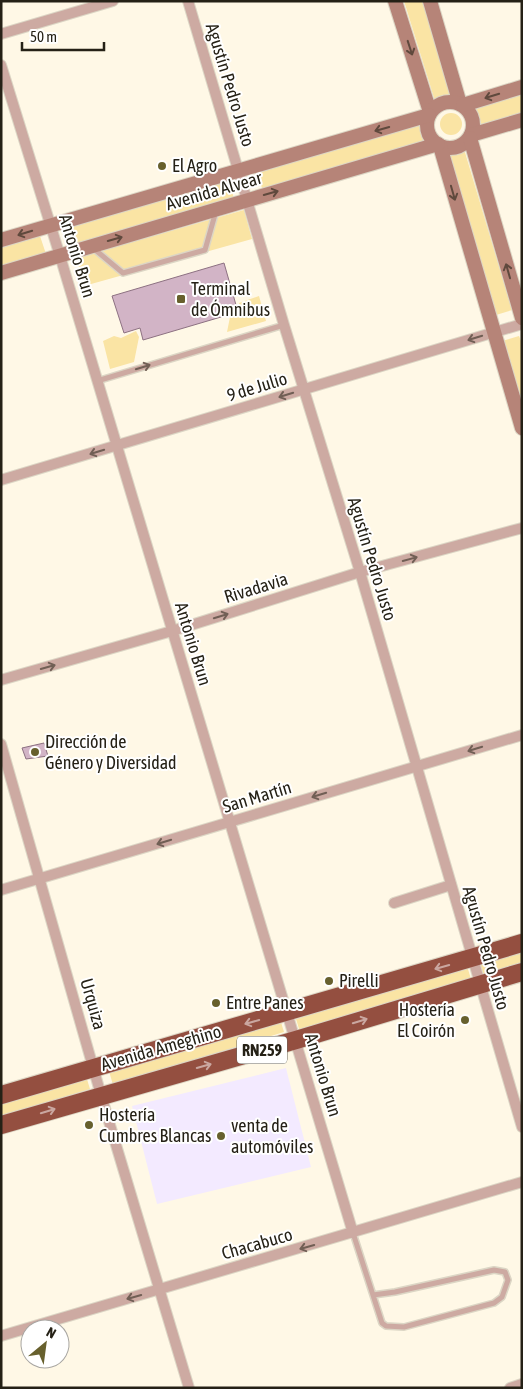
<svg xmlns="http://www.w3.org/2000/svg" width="523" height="1389" viewBox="0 0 523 1389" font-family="'Asap Condensed',sans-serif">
  <rect width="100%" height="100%" fill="#fff8e6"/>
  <polygon fill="#f3eaff" points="286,1068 311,1167 157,1204 132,1106"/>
  <g fill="#fae4a4">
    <polygon points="404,1 424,1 453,96 435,101"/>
    <polygon points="522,94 522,114 482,126 476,108"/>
    <circle cx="451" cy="124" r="11"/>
    <polygon points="420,125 425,143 263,191 257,173"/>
    <polygon points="464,149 512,310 496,315 448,154"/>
    <polygon points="228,180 234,198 71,247 66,229"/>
    <polygon points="244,210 252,239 84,286 76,258"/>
    <polygon points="40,236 46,254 1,267 1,248"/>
    <polygon points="259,296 266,321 227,332 230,317 241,314 239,303"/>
    <polygon points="136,331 139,337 134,362 110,369 103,341 114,336 121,338"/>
    <polygon points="519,336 522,343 522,407 502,341"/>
    <polygon points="522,952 522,966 485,978 480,965"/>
    <polygon points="467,966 471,979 300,1032 296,1019"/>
    <polygon points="280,1019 284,1032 113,1085 109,1071"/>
    <polygon points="86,1076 90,1089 1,1117 1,1102"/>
  </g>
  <g fill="#d2b4c6" stroke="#8d7182">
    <polygon points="224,263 238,312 143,340 140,328 124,333 112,296"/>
    <polygon points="44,743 48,756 26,759 22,748"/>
  </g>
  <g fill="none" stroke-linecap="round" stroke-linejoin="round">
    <g stroke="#dcd6c5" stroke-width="8">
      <g id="lane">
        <polyline points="93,248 123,273 205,250 216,211"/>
        <polyline points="97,381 284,325"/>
        <polyline points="353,1233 382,1323 386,1326 404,1327 494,1303 502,1297 508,1280 505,1272 494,1270 395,1292 373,1295"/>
      </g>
    </g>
    <g stroke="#dcd6c5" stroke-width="12">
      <g id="street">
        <polyline points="188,1 284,325 360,572 522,1127"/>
        <polyline points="1,34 113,1"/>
        <polyline points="1,65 60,256 353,1233"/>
        <polyline points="1,480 522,324"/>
        <polyline points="1,680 172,631 360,572 522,528"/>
        <polyline points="1,744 101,1095 189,1388"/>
        <polyline points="1,890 522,735"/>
        <polyline points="394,903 451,885"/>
        <polyline points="1,1336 522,1182"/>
        <polyline points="510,1388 522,1384"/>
      </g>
    </g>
    <g stroke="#dcd6c5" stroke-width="16">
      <g id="secondary">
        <polyline points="395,1 430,112"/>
        <polyline points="430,1 460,104"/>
        <circle cx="450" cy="125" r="23"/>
        <polyline points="463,105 522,87"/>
        <polyline points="471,135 522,120"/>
        <polyline points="470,138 522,318"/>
        <polyline points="440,146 522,428"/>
        <polyline points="1,240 429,115"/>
        <polyline points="1,273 438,144"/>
      </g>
    </g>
    <g stroke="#dcd6c5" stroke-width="20">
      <g id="highway">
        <polyline points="1,1095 522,943"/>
        <polyline points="1,1125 296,1040 522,972"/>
      </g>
    </g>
    <use href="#lane" stroke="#cdaaa2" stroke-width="5"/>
    <use href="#street" stroke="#cdaaa2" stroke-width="10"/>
    <use href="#secondary" stroke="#b68478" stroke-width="14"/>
    <use href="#highway" stroke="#944f40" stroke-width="18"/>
  </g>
  <defs><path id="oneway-shaft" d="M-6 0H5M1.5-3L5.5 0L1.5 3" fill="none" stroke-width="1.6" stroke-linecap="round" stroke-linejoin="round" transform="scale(1.25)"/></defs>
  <g stroke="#5f493d">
    <use href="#oneway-shaft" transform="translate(410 48) rotate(72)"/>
    <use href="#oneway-shaft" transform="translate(492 96) rotate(163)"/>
    <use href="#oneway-shaft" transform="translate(382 129) rotate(164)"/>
    <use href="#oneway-shaft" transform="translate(271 193) rotate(-16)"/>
    <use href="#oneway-shaft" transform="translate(453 193) rotate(74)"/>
    <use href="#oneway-shaft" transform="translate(25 233) rotate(163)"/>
    <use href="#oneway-shaft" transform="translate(115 239) rotate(-16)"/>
    <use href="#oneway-shaft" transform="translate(508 271) rotate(-106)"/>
  </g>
  <g stroke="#715f55">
    <use href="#oneway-shaft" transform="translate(475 338) rotate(163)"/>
    <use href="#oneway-shaft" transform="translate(143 367) rotate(-17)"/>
    <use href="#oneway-shaft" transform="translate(286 395) rotate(163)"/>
    <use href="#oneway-shaft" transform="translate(97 452) rotate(163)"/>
    <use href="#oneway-shaft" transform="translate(410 559) rotate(-15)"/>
    <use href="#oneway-shaft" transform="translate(221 616) rotate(-17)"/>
    <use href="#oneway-shaft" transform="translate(48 667) rotate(-16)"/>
    <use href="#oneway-shaft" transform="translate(475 749) rotate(163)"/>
    <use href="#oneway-shaft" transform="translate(319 795) rotate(163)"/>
    <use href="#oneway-shaft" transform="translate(164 842) rotate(163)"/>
    <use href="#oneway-shaft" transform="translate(307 1247) rotate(164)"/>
    <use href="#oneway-shaft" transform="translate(134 1297) rotate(164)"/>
  </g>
  <g stroke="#caa7a0">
    <use href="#oneway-shaft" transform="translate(442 967) rotate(164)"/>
    <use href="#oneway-shaft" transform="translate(360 1021) rotate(-17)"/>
    <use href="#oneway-shaft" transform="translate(252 1022) rotate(164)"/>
    <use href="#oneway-shaft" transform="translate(204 1066) rotate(-16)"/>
    <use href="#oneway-shaft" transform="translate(48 1111) rotate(-17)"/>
  </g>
  <g fill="#67602d" stroke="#fff" stroke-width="2">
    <circle cx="162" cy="166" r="5"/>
    <rect x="176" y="294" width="10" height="10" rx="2.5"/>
    <circle cx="35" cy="752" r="5"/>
    <circle cx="329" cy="981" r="5"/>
    <circle cx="216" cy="1003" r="5"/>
    <circle cx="465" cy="1020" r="5"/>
    <circle cx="89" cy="1125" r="5"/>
    <circle cx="221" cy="1136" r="5"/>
  </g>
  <g text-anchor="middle" stroke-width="4" stroke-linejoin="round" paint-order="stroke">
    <rect fill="#fff" stroke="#66645c" stroke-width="1" x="237" y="1036.5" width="50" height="27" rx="4"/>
    <g font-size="16" font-weight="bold" fill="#252116">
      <text x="262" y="1056">RN259</text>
    </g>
    <g font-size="18" fill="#252116" stroke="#fff">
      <text transform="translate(230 85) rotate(73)" y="6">Agustín Pedro Justo</text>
      <text transform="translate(214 191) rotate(-16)" y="6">Avenida Alvear</text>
      <text transform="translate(77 256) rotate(73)" y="6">Antonio Brun</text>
      <text transform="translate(257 387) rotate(-17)" y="6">9 de Julio</text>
      <text transform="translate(372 559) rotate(73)" y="6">Agustín Pedro Justo</text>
      <text transform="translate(256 588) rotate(-17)" y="6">Rivadavia</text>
      <text transform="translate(193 644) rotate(73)" y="6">Antonio Brun</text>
      <text transform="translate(257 797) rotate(-17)" y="6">San Martín</text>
      <text transform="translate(486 948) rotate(74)" y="6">Agustín Pedro Justo</text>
      <text transform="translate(93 1004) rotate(74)" y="6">Urquiza</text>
      <text transform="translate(161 1048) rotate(-16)" y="6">Avenida Ameghino</text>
      <text transform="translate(323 1075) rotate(73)" y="6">Antonio Brun</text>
      <text transform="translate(257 1244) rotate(-16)" y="6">Chacabuco</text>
    </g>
    <g font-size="18" fill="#252116" stroke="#fff" text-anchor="start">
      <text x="172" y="172">El Agro</text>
      <text x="191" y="295">Terminal<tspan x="191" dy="21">de Ómnibus</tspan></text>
      <text x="45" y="748">Dirección de<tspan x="45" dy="21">Género y Diversidad</tspan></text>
      <text x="339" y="987">Pirelli</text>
      <text x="226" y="1009">Entre Panes</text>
      <text x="455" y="1016" text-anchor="end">Hostería<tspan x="455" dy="21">El Coirón</tspan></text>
      <text x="99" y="1121">Hostería<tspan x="99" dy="21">Cumbres Blancas</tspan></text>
      <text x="231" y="1132">venta de<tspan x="231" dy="21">automóviles</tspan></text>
    </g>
  </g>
  <rect width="523" height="1389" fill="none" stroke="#252116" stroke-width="5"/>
  <g transform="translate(45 1344) rotate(29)"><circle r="24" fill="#ffffff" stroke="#a8a6a2"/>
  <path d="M0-4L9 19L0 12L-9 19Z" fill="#67602d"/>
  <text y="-8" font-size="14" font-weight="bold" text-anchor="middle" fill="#252116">N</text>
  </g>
  <path d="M22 42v8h82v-8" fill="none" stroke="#252116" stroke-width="2.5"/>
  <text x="30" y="42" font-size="15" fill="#252116" stroke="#ffffff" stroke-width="4" paint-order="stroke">50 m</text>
</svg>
